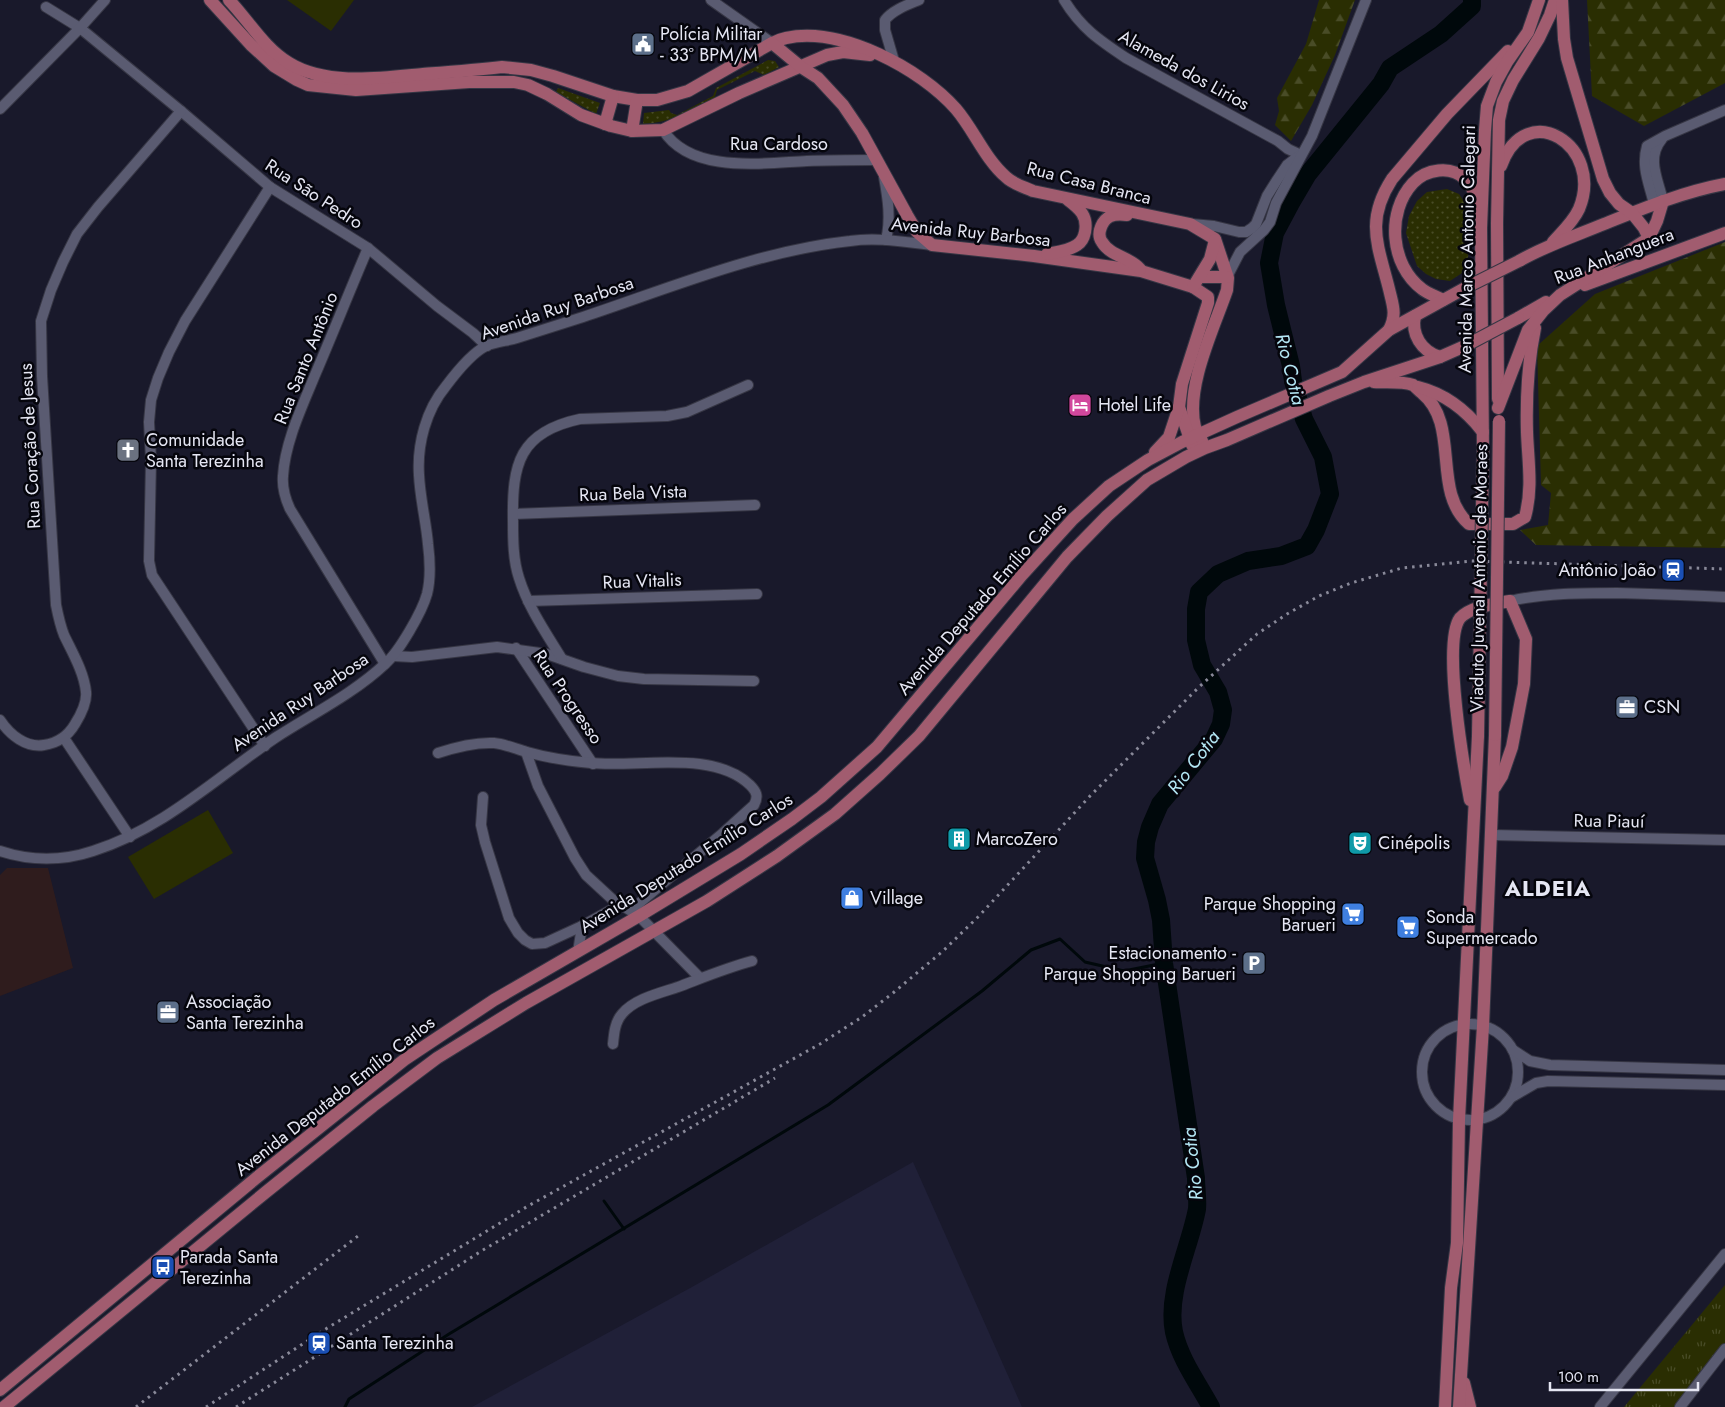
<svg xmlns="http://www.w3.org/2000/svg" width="1725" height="1407" viewBox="0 0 1725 1407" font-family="Jost,sans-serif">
  <defs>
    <pattern id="grass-dots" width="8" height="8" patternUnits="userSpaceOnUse" patternTransform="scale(1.25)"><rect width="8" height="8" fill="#2a2e02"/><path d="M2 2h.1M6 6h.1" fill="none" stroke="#494c27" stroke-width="1.8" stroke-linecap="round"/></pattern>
    <pattern id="forest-firs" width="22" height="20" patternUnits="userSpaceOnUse" patternTransform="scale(1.25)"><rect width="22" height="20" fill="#2a2e02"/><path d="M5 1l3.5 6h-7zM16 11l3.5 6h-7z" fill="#494c27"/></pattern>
    <pattern id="park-tufts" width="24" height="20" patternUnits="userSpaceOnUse" patternTransform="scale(1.25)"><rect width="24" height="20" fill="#2a2e02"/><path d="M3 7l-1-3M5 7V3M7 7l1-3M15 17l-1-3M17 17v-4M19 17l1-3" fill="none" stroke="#494c27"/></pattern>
  </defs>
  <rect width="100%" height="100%" fill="#19192b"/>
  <polygon fill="#202038" points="913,1162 1022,1407 472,1407 692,1287"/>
  <polygon fill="#2f1c1d" points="7,868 48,868 73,968 0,996 0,875"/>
  <g fill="url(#grass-dots)">
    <path d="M768,60L775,61L779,67L764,75L755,71L717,90L714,100C689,113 671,122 643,124L644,113L669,110L671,113L677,115L713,96L716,88Z"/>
    <polygon points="558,88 600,103 596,114 556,92"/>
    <polygon points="1447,189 1459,194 1469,209 1468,269 1450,281 1436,279 1426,274 1417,266 1406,233 1409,216 1417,201 1427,192"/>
  </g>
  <g fill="url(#forest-firs)">
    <polygon points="1319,0 1355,0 1335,55 1312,105 1291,141 1275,125 1279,111 1277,98 1306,44"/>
    <polygon points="1587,0 1725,0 1725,83 1644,126 1592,96"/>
    <polygon points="1725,242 1725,548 1536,545 1520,530 1548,525 1551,493 1541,485 1537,346 1595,294"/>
  </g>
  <polygon fill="url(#park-tufts)" points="1725,1285 1725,1345 1675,1407 1624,1407"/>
  <g fill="#2a2e02">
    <polygon points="287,0 354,0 331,31"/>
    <polygon points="208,810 233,853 154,899 128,857"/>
  </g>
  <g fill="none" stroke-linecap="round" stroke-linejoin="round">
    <g stroke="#00080b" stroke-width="3">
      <polyline points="604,1201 624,1229"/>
      <polyline points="345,1407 349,1399 449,1334 828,1105 982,991 1031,950 1060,939 1085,962 1124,971 1164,963"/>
    </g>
    <path stroke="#00080b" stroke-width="18" d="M1211,1407C1198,1383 1180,1359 1174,1332C1166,1293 1190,1247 1197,1209C1198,1199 1196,1188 1196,1178L1164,963L1161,920L1157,900L1145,858L1146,842L1150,827L1160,804L1214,739L1221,724L1223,710L1218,692L1202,665L1196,640V609L1199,592L1218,574L1248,561L1281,556L1307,546L1316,530L1330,494L1323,457L1304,419L1293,381L1291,366L1276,305L1269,263L1275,233L1291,203L1308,174L1381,84L1390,68L1441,34L1472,6V0"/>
    <g stroke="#363644" stroke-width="12">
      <g id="minor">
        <polyline points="711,0 772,43"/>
        <path d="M1064,0C1081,28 1099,40 1126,58L1278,141L1288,149L1301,155"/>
        <polyline points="46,7 80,28 181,111 270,187 368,248 437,306 473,333 487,346"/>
        <path d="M894,61L885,30V20C893,10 907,5 919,0"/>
        <polyline points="0,109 80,28 105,0"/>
        <path d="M663,130C691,174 762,163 807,161C830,160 853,160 876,160"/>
        <path d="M1662,139C1646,158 1658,179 1663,201"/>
        <path d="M884,177C888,199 891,219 886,240"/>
        <path d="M1654,204C1649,183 1641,167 1647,146L1665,136L1725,110"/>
        <polyline points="1192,224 1214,226 1239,232 1246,232 1252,228 1256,224 1267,196 1277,180 1287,165 1300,155"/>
        <path d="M368,248C350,290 333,333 315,375C302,407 285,442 283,476C282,488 285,498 290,509L385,664"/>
        <polyline points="1227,277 1240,252 1264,230 1270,222 1276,203 1312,136 1366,0"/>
        <polyline points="513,514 755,505"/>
        <polyline points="528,601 757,594"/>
        <path d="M1510,601C1545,593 1582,593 1617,593C1653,594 1689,595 1725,597"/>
        <polyline points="516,648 593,764"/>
        <polyline points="393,656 412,657 497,647 547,654 584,667 618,676 644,679 754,681"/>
        <path d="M562,659C546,633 528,607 519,578C513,560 513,539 513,521C512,464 519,432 580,419L667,416L687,412L748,385"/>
        <path d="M0,720C10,735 26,748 44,745C58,743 68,736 75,724C80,716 87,702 86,692C84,672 72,652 64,635C60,625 58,615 56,605L42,376L41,321L51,290L63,262L77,234L98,207L181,111"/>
        <polyline points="64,738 130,837"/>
        <polyline points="265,746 152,575 149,561 151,460 149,422 151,400 158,378 169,352 185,321 270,187"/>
        <polyline points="526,752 538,786 575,858 586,875 612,899 639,916 700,978"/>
        <path d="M438,753C456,747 475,742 494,743C505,744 516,749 527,752C548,758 569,761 591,763C637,768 713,749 750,785C756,791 759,796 754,805L723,833L631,910"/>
        <polyline points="483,797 481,825 485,842 509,918 518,933 525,940 532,944 545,943 582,926 620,905"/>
        <polyline points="1492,835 1725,840"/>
        <path d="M0,851C30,861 63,861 93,851C163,829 216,778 275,738C312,714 353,694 385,664C399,652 422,612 427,594C431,578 430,560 428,544C426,521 420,498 419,475C417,444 426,410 446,386C455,374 472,353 486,346C495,342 507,341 517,338C539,331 561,324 583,317C670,288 758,251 850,241C877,237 905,242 932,245"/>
        <polyline points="578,952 582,926"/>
        <circle cx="1470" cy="1072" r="48"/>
        <path d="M613,1044C614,1033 615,1022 622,1014C634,999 660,993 678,987C702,978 726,968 752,961"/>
        <polyline points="1513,1050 1530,1061 1550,1065 1725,1070"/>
        <polyline points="1512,1097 1536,1083 1548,1081 1725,1085"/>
        <polyline points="1600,1407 1725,1254"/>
        <polyline points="1680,1407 1725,1349"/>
      </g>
    </g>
    <g stroke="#363644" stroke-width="14">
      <g id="major">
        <polyline points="210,0 251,45 274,66 297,80 308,85 356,90 469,82 514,82 528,85 547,94 581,115 611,126 632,131 663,130 739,93 827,55 843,52 870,55"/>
        <path d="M229,0C249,21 264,48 289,63C326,86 381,78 423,74C449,72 476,70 502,67L531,70L553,76L613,96L637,100H657L688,91L772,43C776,41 781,39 786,38C841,26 921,69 956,109C974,130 985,159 1006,177C1013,184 1024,187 1033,191L1190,224L1215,239L1228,278L1227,290C1214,328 1185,387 1195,427C1197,432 1200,437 1202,441"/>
        <polyline points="772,43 801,67 818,78 843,105 862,133 907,215 917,232 932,245 1034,256 1141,271 1193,287 1208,297 1208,303 1182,384 1179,407 1192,445"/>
        <polyline points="605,124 613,96"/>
        <polyline points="632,131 637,100"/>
        <path d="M1501,166C1526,96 1605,146 1579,209C1573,222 1562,232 1553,242"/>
        <path d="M1127,215C1113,213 1104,216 1100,230C1099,234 1099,238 1102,242C1110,256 1130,257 1140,269"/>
        <polyline points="1649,238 1657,221 1663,201"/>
        <path d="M1047,254C1057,252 1068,251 1077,245C1082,242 1084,237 1085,232C1088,216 1080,209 1068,200"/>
        <path d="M1519,261C1547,245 1575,236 1604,224C1644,208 1683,192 1725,184"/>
        <polyline points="1200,277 1227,277"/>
        <polyline points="1585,285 1725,233"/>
        <polyline points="1193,287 1210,259 1215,240"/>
        <path d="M1443,300C1436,296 1428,294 1422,289C1390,265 1386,212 1413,183C1426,169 1451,165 1465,179C1474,187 1477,199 1478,210"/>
        <path d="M1415,316C1411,334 1421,351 1440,357"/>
        <polyline points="1518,318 1546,302"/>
        <path d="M1389,330C1397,314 1393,306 1389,289C1378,245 1365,221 1392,179L1447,114L1508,51"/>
        <path d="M1374,382C1386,383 1402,381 1413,385C1416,387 1419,391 1422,393C1461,425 1431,491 1469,524H1513L1525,517C1533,488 1528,461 1527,432C1526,397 1528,362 1535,328"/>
        <path d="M1418,387C1446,394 1466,410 1483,432"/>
        <polyline points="1498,399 1497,223 1499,120 1503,101 1513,80 1539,38 1550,15 1555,0"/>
        <polyline points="1498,408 1528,330 1543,311 1560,295 1649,238 1644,228 1632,213 1619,204 1610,193 1603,179 1567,58 1564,39 1562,0"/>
        <polyline points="1155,452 1169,437 1179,407"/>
        <polyline points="1483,452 1481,228 1485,130 1487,106 1496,82 1507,62 1528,32 1539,0"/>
        <path d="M1470,800C1464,768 1442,642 1460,618C1471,606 1495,604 1510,601L1526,639L1524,684L1512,747L1502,776L1495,787"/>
        <polyline points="1464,1383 1470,1407"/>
        <polyline points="0,1390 255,1179 404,1060 494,1000 639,916 741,854 792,819 821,797 877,747 1022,575 1073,519 1109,486 1148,460 1182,442 1237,417 1342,372 1389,330 1467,287"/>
        <polyline points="4,1407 266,1192 373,1106 437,1058 526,1003 707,901 777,856 835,814 880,774 919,736 1067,557 1107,516 1147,480 1186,457 1205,448 1227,440 1329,396 1364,382 1440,357 1465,346"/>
        <polyline points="1445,1407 1451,1288 1457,1243 1459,1120 1478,736"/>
        <polyline points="1459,1407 1483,1026 1495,735"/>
      </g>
    </g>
    <use href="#minor" stroke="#5a5b71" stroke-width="10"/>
    <use href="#major" stroke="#a15c6f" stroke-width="12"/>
    <g stroke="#898999" stroke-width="3" stroke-dasharray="2.5 5" stroke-linecap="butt">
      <polyline points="136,1407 358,1236"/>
      <polyline points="206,1407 324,1330 528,1206 820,1044 862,1017 893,993 943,951 979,916 1090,796 1198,688 1257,634 1287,614 1319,596 1351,583 1402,568 1471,561 1725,569"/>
      <polyline points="236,1407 483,1250 775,1078"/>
    </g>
    <g stroke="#363644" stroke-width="14" stroke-linecap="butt">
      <g id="major-bridge">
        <polyline points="1467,287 1519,261"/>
        <polyline points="1465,346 1518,318"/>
        <polyline points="1495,735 1499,421"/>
        <polyline points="1478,736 1483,452"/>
      </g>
    </g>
    <use href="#major-bridge" stroke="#a15c6f" stroke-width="12"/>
  </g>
  <defs>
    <g id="civic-square" transform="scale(1.25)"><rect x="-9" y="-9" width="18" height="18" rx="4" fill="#5c6f8a" stroke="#05050c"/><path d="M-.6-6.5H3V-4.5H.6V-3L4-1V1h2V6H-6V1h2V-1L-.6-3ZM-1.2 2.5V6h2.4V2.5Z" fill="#fff"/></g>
    <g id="hotel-square" transform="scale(1.25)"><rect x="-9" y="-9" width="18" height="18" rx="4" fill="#d1479c" stroke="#05050c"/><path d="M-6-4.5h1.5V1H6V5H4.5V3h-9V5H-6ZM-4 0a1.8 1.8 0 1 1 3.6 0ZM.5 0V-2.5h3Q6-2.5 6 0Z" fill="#fff"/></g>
    <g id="church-square" transform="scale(1.25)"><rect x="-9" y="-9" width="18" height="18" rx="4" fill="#6b7280" stroke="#05050c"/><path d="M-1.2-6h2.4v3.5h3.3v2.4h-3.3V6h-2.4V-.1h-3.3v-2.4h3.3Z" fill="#fff"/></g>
    <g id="station-square" transform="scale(1.25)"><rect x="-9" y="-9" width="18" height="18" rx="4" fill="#1a4fb4" stroke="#05050c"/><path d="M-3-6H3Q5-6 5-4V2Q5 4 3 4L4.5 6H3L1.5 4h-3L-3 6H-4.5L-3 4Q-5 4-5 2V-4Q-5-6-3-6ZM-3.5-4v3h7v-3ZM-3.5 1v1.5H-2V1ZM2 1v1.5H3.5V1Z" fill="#fff"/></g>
    <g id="office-square" transform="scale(1.25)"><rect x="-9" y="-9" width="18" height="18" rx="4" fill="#5c6f8a" stroke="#05050c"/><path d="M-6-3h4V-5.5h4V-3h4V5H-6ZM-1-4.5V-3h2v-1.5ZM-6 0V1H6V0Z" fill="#fff"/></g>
    <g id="building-square" transform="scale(1.25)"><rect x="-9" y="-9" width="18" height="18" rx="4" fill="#0f9aa8" stroke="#05050c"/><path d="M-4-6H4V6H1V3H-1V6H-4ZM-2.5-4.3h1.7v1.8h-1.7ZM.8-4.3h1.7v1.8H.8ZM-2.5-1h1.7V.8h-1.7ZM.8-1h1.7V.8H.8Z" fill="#fff"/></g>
    <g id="theatre-square" transform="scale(1.25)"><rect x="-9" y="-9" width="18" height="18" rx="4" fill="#0f9aa8" stroke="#05050c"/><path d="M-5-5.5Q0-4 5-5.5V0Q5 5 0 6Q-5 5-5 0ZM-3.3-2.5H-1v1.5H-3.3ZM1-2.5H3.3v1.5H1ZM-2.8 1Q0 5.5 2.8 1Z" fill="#fff"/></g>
    <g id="shop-square" transform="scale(1.25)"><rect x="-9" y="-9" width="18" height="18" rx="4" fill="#3f7fe0" stroke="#05050c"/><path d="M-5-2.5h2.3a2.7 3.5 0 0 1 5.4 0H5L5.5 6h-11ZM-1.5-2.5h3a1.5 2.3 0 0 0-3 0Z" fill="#fff"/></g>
    <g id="supermarket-square" transform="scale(1.25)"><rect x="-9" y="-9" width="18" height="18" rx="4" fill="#3f7fe0" stroke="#05050c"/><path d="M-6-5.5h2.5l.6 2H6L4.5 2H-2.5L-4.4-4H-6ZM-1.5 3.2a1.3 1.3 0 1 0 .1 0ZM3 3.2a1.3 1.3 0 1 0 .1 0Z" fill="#fff"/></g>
    <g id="parking-square" transform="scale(1.25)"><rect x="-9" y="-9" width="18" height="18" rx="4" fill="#5c6f8a" stroke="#05050c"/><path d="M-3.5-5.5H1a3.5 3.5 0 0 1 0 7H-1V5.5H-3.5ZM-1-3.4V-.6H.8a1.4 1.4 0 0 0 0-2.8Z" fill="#fff"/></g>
    <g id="bus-square" transform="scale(1.25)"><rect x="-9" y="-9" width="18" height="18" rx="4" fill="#1a4fb4" stroke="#05050c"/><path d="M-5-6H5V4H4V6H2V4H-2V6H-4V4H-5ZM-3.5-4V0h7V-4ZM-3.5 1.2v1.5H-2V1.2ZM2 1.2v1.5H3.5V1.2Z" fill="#fff"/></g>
  </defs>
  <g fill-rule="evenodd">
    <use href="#civic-square" x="643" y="44"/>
    <use href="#hotel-square" x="1080" y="405"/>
    <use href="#church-square" x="128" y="450"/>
    <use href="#station-square" x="1673" y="570"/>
    <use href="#office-square" x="1627" y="707"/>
    <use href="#building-square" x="959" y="839"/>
    <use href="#theatre-square" x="1360" y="843"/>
    <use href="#shop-square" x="852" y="898"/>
    <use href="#supermarket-square" x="1353" y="914"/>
    <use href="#supermarket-square" x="1408" y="927"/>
    <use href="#parking-square" x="1254" y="963"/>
    <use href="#office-square" x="168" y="1012"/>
    <use href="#bus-square" x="163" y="1267"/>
    <use href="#station-square" x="319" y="1343"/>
  </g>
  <g text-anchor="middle" stroke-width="5" stroke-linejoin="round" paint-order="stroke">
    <g font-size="18" fill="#e5e6f3" stroke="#05050c" text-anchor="start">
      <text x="660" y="40">Polícia Militar<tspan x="660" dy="21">- 33º BPM/M</tspan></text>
      <text x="1098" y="411">Hotel Life</text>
      <text x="146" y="446">Comunidade<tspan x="146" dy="21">Santa Terezinha</tspan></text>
      <text x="1656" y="576" text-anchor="end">Antônio João</text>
      <text x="1644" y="713">CSN</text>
      <text x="976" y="845">MarcoZero</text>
      <text x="1378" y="849">Cinépolis</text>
      <text x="870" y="904">Village</text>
      <text x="1336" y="910" text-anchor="end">Parque Shopping<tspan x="1336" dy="21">Barueri</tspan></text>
      <text x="1426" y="923">Sonda<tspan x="1426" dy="21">Supermercado</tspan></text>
      <text x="1236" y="959" text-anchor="end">Estacionamento -<tspan x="1236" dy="21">Parque Shopping Barueri</tspan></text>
      <text x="186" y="1008">Associação<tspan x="186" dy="21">Santa Terezinha</tspan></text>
      <text x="180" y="1263">Parada Santa<tspan x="180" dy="21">Terezinha</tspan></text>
      <text x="336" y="1349">Santa Terezinha</text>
    </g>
    <g font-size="18" fill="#e5e6f3" stroke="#05050c">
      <text transform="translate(1184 70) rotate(29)" y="6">Alameda dos Lirios</text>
      <text x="779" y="150">Rua Cardoso</text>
      <text transform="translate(1089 183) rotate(14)" y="6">Rua Casa Branca</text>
      <text transform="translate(314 194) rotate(33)" y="6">Rua São Pedro</text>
      <text transform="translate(971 232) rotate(6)" y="6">Avenida Ruy Barbosa</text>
      <text transform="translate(1467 249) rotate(-89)" y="6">Avenida Marco Antonio Calegari</text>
      <text transform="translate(1614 256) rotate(-21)" y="6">Rua Anhanguera</text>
      <text transform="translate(557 308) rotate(-19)" y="6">Avenida Ruy Barbosa</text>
      <text transform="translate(306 358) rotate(-68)" y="6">Rua Santo Antônio</text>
      <text transform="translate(30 446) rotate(-93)" y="6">Rua Coração de Jesus</text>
      <text transform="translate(633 493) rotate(-2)" y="6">Rua Bela Vista</text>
      <text transform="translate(1479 578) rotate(-89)" y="6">Viaduto Juvenal Antonio de Moraes</text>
      <text transform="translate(642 581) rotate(-2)" y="6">Rua Vitalis</text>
      <text transform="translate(982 599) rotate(-49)" y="6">Avenida Deputado Emílio Carlos</text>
      <text transform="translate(568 697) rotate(56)" y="6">Rua Progresso</text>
      <text transform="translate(300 702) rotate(-34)" y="6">Avenida Ruy Barbosa</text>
      <text transform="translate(1609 821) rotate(1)" y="6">Rua Piauí</text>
      <text transform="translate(686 863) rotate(-32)" y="6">Avenida Deputado Emílio Carlos</text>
      <text transform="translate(335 1096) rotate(-38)" y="6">Avenida Deputado Emílio Carlos</text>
    </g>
    <g font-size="19" font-style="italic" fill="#b4e7f5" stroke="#05050c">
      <text transform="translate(1291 369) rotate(76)" y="7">Rio Cotia</text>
      <text transform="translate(1193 762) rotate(-53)" y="7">Rio Cotia</text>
      <text transform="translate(1192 1164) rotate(-96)" y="7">Rio Cotia</text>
    </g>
    <g font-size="22" font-weight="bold" letter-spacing="1" fill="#e5e6f3" stroke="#05050c">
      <text x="1548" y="896">ALDEIA</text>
    </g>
  </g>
  <path d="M1550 1382v8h148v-8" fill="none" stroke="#e5e6f3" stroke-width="2.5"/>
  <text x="1558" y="1382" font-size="15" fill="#e5e6f3" stroke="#05050c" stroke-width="4" paint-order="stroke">100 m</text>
</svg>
